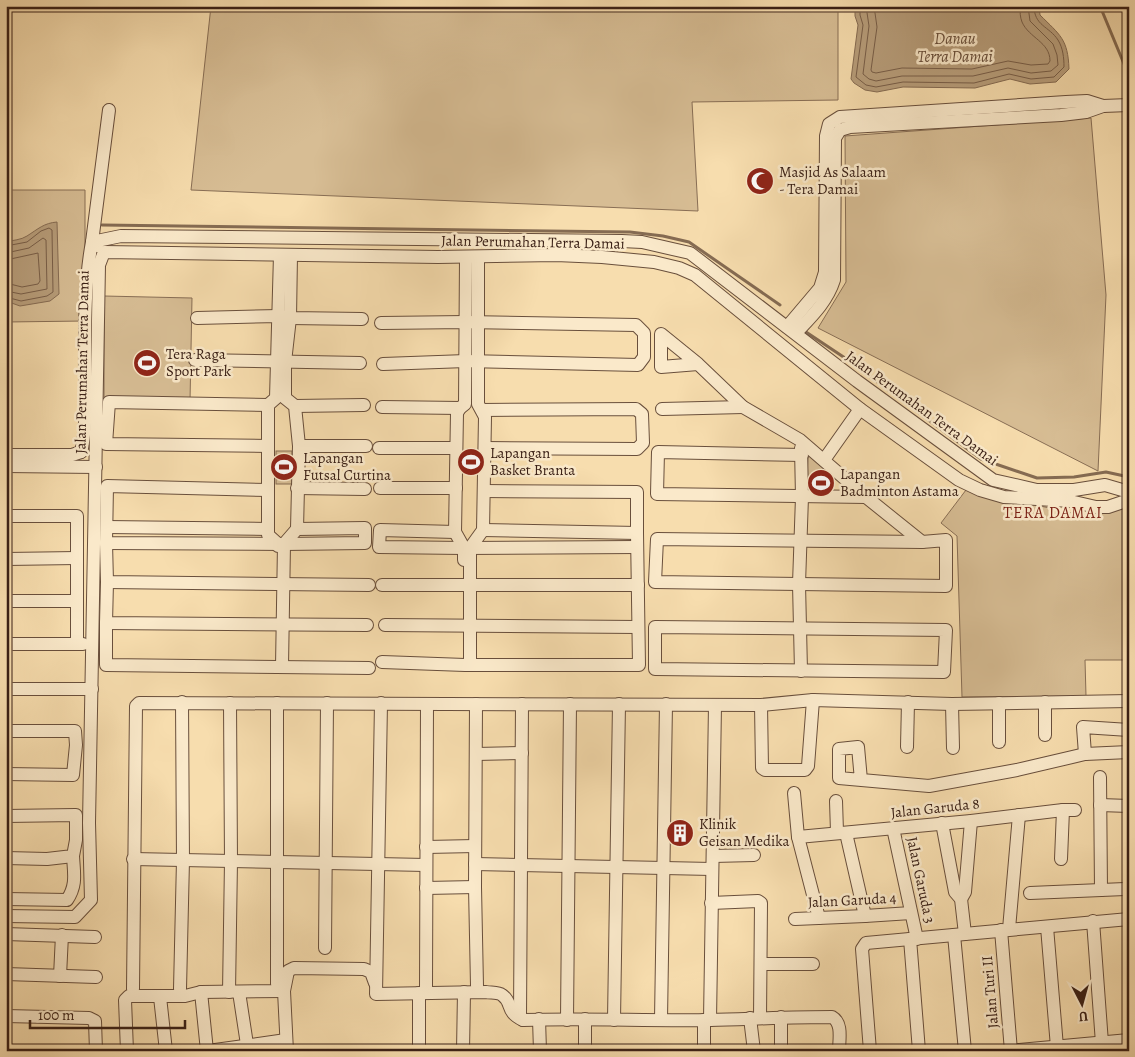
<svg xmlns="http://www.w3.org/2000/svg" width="1135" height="1057" viewBox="0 0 1135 1057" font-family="Alegreya,serif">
  <rect width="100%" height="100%" fill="#f7ddae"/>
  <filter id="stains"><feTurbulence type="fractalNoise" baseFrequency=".004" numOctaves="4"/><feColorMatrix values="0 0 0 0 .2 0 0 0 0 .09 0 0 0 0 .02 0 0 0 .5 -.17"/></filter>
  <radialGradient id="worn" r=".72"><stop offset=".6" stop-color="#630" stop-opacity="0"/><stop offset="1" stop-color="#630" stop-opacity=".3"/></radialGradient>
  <g fill="#d7bd94" stroke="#886e55">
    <polygon points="211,6 838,6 838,100 692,102 698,211 191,190"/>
    <polygon points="1091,118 1106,295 1098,471 818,328 846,282 845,136"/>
    <polygon points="6,190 85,190 85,321 6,322"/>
    <polygon points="104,296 192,298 190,401 104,399"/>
    <rect x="276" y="451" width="16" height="33"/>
    <rect x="465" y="454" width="13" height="17"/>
    <polygon points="808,455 833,472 831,477 807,477"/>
    <polygon points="811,478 832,478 832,488 811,489"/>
    <polygon points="966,490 1082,515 1129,503 1129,660 1085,660 1086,696 962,697 957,536 941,523"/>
  </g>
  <g fill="#b79d7a" stroke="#856b52">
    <path d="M855,6H1039L1040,15C1060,35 1068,39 1069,69L1056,82L1030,84L1010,79L975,88L903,87L877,92L865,90L854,83L851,79L858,25L855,16Z"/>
    <path d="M57,222L59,294L50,301L20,306L6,301V242C13,240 21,240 27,236C38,229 44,223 57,222Z"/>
  </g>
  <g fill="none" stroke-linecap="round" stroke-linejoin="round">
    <g stroke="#785e48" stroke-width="1">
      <path d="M860,6V15L863,25L856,77L866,85L876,87L903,82L974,83L1009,74L1031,79L1054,77L1064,67C1064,58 1063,48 1058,40C1049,26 1034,26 1034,6"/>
      <polyline points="866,6 869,26 863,74 869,79 876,81 902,76 973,76 1008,68 1031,73 1051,71 1058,65 1057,55 1053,44 1030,21 1028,6"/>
      <path d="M874,6L877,27L871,70L872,72L876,73L902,68L972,69L1008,61L1031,65L1048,64L1050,61C1050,42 1029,38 1022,22C1020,17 1020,12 1020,6"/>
      <polyline points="6,246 27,242 41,231 49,228 52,230 53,292 47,296 21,301 6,297"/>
      <polyline points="6,253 29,248 43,238 46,240 47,289 21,294 6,291"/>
      <polyline points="6,260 38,253 40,281 38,284 22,287 6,283"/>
    </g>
    <g stroke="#856b52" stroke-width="3">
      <polyline points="1100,6 1129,76"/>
      <polyline points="102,225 630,232 663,236 689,242 780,305"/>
      <polyline points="803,330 848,360 981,459 1037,478 1074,477 1106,472 1129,477"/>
    </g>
    <g stroke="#694f3c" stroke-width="14">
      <g id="minor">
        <polyline points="97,246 92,242 109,110"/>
        <polyline points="197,318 279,316 290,318 362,319"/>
        <polyline points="381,323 466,322 636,325 644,333 644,357 638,365 466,361 383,364"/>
        <polyline points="787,327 820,288 825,272 826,136 829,124 840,117 1066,102 1087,101 1103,106"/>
        <path d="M796,333C811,317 827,302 834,280L835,138L840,130L850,127L1061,115L1086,112L1103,106L1129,105"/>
        <polyline points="195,360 360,363"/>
        <polyline points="698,364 661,367 661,334 698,364 743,407 800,440 866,497 922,542"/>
        <polyline points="295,406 364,405"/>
        <polyline points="382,407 460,408"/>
        <polyline points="662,409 743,407"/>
        <polyline points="482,410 636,409 642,414 643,443 637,449 485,448"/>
        <polyline points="268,446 106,444 109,402 268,405"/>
        <polyline points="299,446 366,446"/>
        <polyline points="379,448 456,448"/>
        <polyline points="801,448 802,497 799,584 801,671"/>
        <path d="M81,452C87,428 85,403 85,379C85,336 84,284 92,242L121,236L622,241L642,242L690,253L857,381L993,480L1037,490H1074L1105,485L1129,492"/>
        <polyline points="6,455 72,455 81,452"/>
        <polyline points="802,455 658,452 657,494 866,497"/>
        <polyline points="824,460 860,409"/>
        <polyline points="6,466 96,467"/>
        <polyline points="297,488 365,489"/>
        <polyline points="380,488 456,488"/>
        <polyline points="268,490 107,486 106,543 284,544 365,543 365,528 297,529"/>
        <polyline points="6,516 77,516 77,644"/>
        <polyline points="107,527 268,529"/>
        <polyline points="483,530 637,533 637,492 484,491"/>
        <polyline points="455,532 380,530 379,547 464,548 637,547"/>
        <polygon points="657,539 922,542 946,540 946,586 655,582"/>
        <polyline points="106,543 107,582 369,585"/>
        <polyline points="278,546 278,544 268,535 268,405 276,398 280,255"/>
        <polyline points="6,559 77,558"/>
        <polyline points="464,560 464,548 455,532 457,413 460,408 465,404 466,257"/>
        <polyline points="107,582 106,623 367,625"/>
        <polyline points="382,585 638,585"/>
        <polyline points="6,601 77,601"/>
        <polyline points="106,623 106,665 369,668"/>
        <polyline points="385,625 638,627"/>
        <polygon points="655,627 946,630 944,672 655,669"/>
        <polyline points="6,644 83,644"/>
        <polyline points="382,662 465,665 639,665 637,533"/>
        <polyline points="470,665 470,548 483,530 485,417 478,404 478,257"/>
        <polyline points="282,666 284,544 297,529 299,446 295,406 285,398 285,362 290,318 291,255"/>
        <polyline points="6,689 92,689"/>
        <polyline points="1045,702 1045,735"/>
        <path d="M381,703L376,994L486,992C491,993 498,992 502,995C513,1002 505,1012 523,1020"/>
        <polyline points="476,704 475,887 477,986"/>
        <path d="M522,704L520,1017L523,1020C585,1018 648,1021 710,1020C751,1019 791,1017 832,1017C843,1023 839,1040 839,1051"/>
        <polyline points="952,704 953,748"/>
        <polyline points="761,705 762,768 765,770 805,770 808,766 813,700"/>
        <polyline points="6,731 75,731 76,745 73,775 6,774"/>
        <polyline points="999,742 999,703"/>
        <polyline points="907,747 908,702"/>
        <polyline points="476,754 522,753"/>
        <polyline points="1085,754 1083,727 1129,730"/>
        <polyline points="1100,777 1101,890"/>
        <polyline points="861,780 858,747 839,749 839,778 929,786 1017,770 1085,754 1129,752"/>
        <polyline points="794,793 798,837 819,918"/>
        <polyline points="836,801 837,832"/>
        <polyline points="1100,805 1129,806"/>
        <polyline points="6,816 76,815 76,840 73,856 47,859 6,858"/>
        <polyline points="942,823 955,892 961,899 965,934"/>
        <polyline points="893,828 917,939"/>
        <polyline points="846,833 865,916"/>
        <polyline points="798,837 971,821 1063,810 1075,810"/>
        <polyline points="426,847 475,846"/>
        <polyline points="713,856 754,855"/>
        <polyline points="133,859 426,865"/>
        <polyline points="1061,859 1063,810"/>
        <polyline points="475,864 712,869"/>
        <polyline points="426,888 475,887"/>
        <polyline points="1030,893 1125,889"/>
        <path d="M6,899L67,900C77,885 74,874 73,856"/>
        <polyline points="961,899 965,892 971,821"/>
        <polyline points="711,903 758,901 761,903 760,1018"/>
        <polyline points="6,916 75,917 91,900 89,823 99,265 104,252 438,257 556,255 602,257 654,262 679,268 695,275 860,409 959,480 980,490 1004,497 1070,501 1096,507 1108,507 1129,500"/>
        <polyline points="795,919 865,916 911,913"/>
        <polyline points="1093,921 1102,1043"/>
        <polyline points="1047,927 1057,1047"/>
        <polyline points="1009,929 1019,815"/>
        <polyline points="1001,930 1011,1051"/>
        <polyline points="6,934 95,937"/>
        <polyline points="954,935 965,1051"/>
        <polyline points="910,939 919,1051"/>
        <polyline points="325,948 327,703"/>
        <polyline points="761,964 813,964"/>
        <polyline points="6,974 96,977"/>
        <polyline points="60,976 62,935"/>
        <polyline points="277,984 277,703"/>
        <polyline points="426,988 427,705"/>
        <polyline points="133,989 136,706 139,703 761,705 813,700 952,704 1129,701"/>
        <polyline points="180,989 183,860 182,702"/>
        <polyline points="284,991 287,1051"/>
        <polyline points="201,992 207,1051"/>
        <polyline points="229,992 231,861 230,703"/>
        <polyline points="239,992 248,1051"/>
        <polyline points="160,997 166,1051"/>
        <polyline points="6,1016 89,1018 95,1021 96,1051"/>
        <polyline points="750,1018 754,1051"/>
        <polyline points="539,1019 540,1051"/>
        <polyline points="585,1019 585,1051"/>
        <polyline points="567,1020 570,704"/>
        <polyline points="614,1020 619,704"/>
        <polyline points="661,1020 666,704"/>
        <polyline points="710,1020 715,705"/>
        <polyline points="127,1051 125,1000 129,996 185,996 201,992 284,991 288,971 294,968 364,969 371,972 375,983"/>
        <polyline points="208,1051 286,1040"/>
        <polyline points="419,1051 419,993"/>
        <polyline points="463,1051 464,992"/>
        <polyline points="704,1051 704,1020"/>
        <polyline points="781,1051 781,1017"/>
        <polyline points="870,1051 862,949 866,943 1129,919"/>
        <polyline points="1009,1051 1129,1040"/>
      </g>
    </g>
    <use href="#minor" stroke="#fae9ca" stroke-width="12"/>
  </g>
  <defs>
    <g id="mosque-disc" transform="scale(1.4375)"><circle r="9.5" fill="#8f2418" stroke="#fae9ca"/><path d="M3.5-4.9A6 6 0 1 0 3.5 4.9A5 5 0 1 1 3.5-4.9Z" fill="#fff"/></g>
    <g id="stadium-disc" transform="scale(1.4375)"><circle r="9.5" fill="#8f2418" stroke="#fae9ca"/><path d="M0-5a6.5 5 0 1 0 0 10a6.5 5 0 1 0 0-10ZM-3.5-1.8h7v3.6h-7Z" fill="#fff"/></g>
    <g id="building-disc" transform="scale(1.4375)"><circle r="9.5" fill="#8f2418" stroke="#fae9ca"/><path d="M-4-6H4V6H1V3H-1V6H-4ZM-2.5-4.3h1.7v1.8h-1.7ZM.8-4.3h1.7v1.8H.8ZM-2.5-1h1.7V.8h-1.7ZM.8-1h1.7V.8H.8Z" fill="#fff"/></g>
  </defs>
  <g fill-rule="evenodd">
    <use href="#mosque-disc" x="760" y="181"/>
    <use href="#stadium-disc" x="147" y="363"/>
    <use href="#stadium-disc" x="471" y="462"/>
    <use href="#stadium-disc" x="284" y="467"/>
    <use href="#stadium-disc" x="821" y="483"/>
    <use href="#building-disc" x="680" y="833"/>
  </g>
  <g text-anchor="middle" stroke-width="5" stroke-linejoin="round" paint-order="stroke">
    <g font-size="15" fill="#3a2016" stroke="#fae9ca" text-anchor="start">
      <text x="779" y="177">Masjid As Salaam<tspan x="779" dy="17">- Tera Damai</tspan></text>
      <text x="166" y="359">Tera Raga<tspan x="166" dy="17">Sport Park</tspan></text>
      <text x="490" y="458">Lapangan<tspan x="490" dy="17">Basket Branta</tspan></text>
      <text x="303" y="463">Lapangan<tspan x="303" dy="17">Futsal Curtina</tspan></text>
      <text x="840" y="479">Lapangan<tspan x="840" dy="17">Badminton Astama</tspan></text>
      <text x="699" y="829">Klinik<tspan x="699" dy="17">Geisan Medika</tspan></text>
    </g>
    <g font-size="15" fill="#3a2016" stroke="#fae9ca">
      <text transform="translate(533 242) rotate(1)" y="5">Jalan Perumahan Terra Damai</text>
      <text transform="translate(82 362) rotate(-89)" y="5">Jalan Perumahan Terra Damai</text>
      <text transform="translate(922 408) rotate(36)" y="5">Jalan Perumahan Terra Damai</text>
      <text transform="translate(935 808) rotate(-6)" y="5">Jalan Garuda 8</text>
      <text transform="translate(921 880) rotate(78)" y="5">Jalan Garuda 3</text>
      <text transform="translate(852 900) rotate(-3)" y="5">Jalan Garuda 4</text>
      <text transform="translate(990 992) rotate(-95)" y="5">Jalan Turi II</text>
    </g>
    <g font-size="16" font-style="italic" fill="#664c39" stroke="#fae9ca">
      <text x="955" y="44">Danau<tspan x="955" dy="18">Terra Damai</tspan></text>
    </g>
    <g font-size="16" letter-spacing="1" fill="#7a1f14" stroke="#fae9ca">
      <text x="1053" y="518">TERA DAMAI</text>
    </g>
  </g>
  <rect width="1135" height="1057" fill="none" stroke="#f7ddae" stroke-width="25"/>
  <rect x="8" y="8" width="1120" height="1042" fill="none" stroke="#3a2016" stroke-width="2.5"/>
  <rect x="12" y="12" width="1110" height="1032" fill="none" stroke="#3a2016"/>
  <g transform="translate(1082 1004) rotate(174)" stroke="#fae9ca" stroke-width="4" paint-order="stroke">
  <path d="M0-4L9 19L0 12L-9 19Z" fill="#3a2016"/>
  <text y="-8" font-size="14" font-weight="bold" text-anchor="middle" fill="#3a2016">U</text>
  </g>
  <path d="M30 1020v8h155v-8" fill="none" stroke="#3a2016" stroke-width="2.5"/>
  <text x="38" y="1020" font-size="15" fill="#3a2016" stroke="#fae9ca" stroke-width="4" paint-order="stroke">100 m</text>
  <rect width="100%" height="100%" filter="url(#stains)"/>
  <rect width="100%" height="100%" fill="url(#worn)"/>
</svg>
